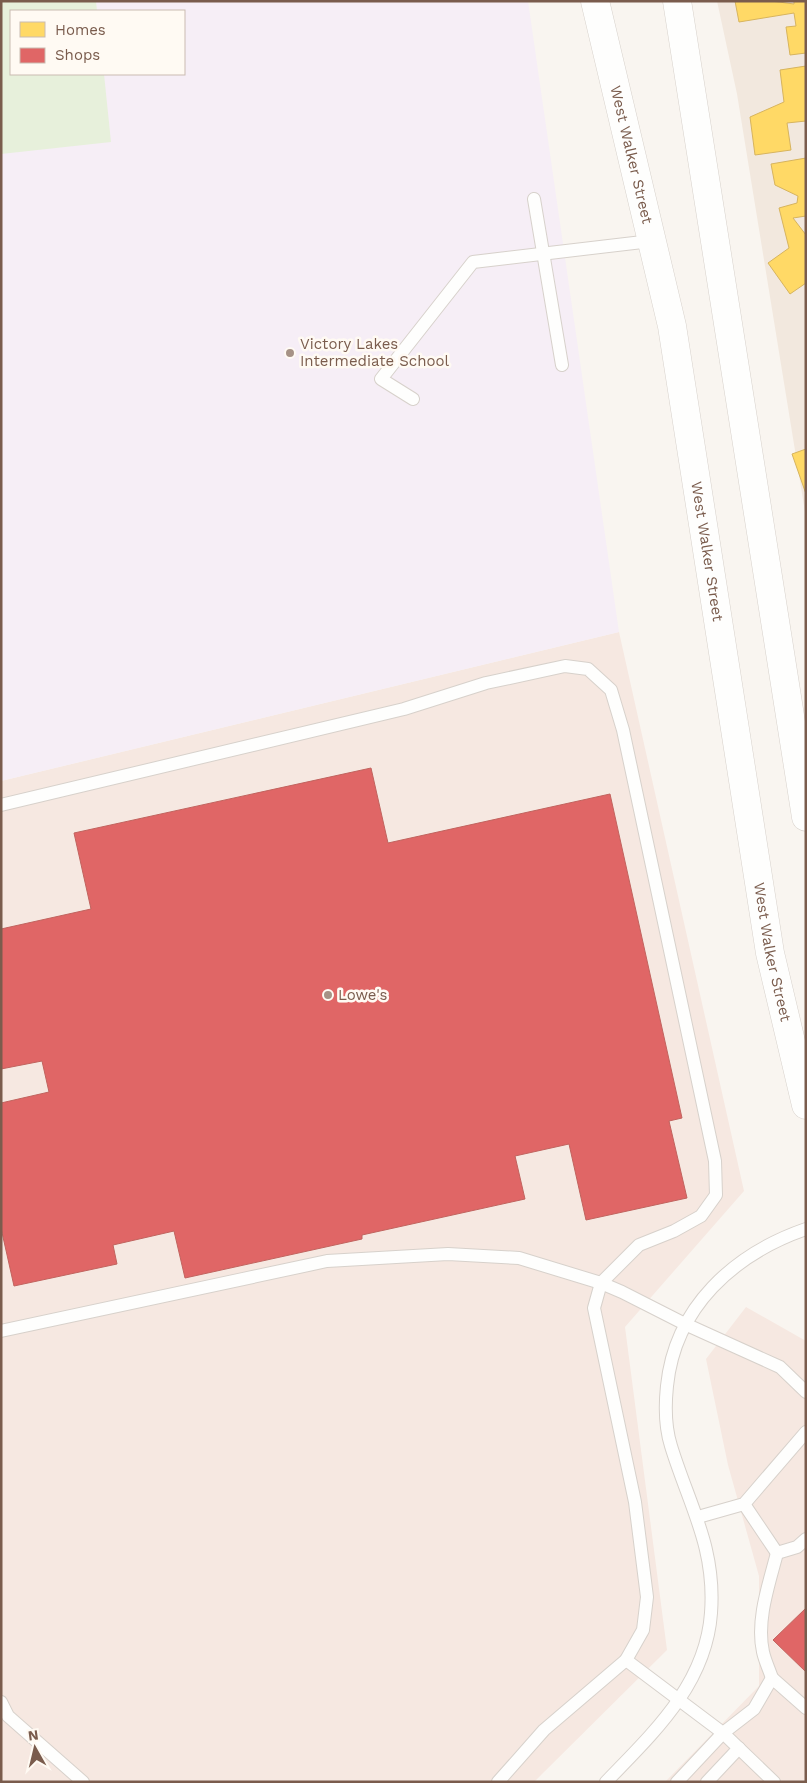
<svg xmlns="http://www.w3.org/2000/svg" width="807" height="1783" viewBox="0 0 807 1783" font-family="'Work Sans',sans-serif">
  <rect width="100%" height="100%" fill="#f9f5f0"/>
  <polygon fill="#f2e8de" points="717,1 806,1 806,518 737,94"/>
  <g fill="#f6e8e1">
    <polygon points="619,632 744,1191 625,1327 667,1650 534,1782 1,1782 1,781"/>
    <polygon points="746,1307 806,1341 806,1782 665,1782 759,1686 759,1576 728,1465 706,1359"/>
  </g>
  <path fill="#f6eef6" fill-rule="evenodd" d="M1,1H528L619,632L1,781ZM11,11H184V74H11Z"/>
  <polygon fill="#e7f0db" points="1,1 96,1 97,11 11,11 11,74 104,74 111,142 1,154"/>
  <g fill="#ffd966" stroke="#d7b45e">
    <polygon points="735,1 771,1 794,4 794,1 806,1 806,53 790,55 786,27 796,26 794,13 739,22"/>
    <polygon points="806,66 806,121 787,123 791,150 755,155 750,117 784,102 780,70"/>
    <polygon points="806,158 806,216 793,218 806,235 806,283 790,294 768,263 789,248 779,208 797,203 798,196 775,185 771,164"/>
    <polygon points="806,449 806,494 792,454"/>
  </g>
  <g fill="#e06666" stroke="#c1635e">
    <polygon points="371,768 388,843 610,794 682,1118 669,1121 687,1198 586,1220 569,1144 515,1156 525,1199 362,1235 362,1239 185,1278 174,1231 113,1245 117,1264 14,1286 1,1228 1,1103 49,1092 42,1061 1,1069 1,929 91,909 74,833"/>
    <polygon points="806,1608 806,1672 773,1640"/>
  </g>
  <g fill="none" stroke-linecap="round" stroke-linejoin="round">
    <g stroke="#d7d1cb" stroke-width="14">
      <g id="service">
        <polyline points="534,199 562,365"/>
        <polyline points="413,399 381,379 473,262 651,241"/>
        <polyline points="1,805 404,709 486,683 565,666 588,669 611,690 623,730 715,1161 716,1195 701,1216 674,1231 639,1245 601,1283 594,1308 635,1502 647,1597 643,1630 626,1660 544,1730 498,1782"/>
        <polyline points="1,1331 327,1261 448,1254 519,1258 601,1283 622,1292 685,1324 780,1367 806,1392"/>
        <polyline points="744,1504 777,1553 797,1547 806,1539"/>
        <polyline points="698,1517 744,1504 806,1432"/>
        <polyline points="626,1660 723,1733 754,1709 772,1678 806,1708"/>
        <path d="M772,1678C769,1669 765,1661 763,1652C756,1620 769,1584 777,1553"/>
        <polyline points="1,1702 8,1716 83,1782"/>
        <path d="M606,1782C652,1734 706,1685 711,1613C716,1547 689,1505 671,1446C665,1427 665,1405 667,1386C675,1307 734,1254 806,1229"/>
        <polyline points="677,1782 723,1733 774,1782"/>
        <polyline points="707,1782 739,1748"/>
      </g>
    </g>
    <g stroke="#d7d1cb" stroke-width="29">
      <g id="tertiary">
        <path id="s1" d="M595,1L672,326L770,953L806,1105"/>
        <polyline points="677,1 806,817"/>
      </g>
    </g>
    <use href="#service" stroke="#fefefd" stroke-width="12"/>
    <use href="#tertiary" stroke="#fefefd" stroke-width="28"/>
  </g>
  <g fill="#a69286" stroke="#fffaf3" stroke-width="2">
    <circle cx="290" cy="353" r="5"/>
    <circle cx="328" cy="995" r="5"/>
  </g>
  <g text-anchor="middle" stroke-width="5" stroke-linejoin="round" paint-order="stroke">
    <g font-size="15" fill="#7a5c4d" stroke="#fffaf3">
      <text dy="5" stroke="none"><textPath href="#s1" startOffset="158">West Walker Street</textPath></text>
      <text dy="5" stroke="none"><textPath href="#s1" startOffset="562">West Walker Street</textPath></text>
      <text dy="5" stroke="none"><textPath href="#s1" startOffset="968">West Walker Street</textPath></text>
    </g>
    <g font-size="15" fill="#7a5c4d" stroke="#fffaf3" text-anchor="start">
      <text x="300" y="349">Victory Lakes<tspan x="300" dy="17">Intermediate School</tspan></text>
      <text x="338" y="1000">Lowe's</text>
    </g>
  </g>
  <rect width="807" height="1783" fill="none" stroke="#7a5c4d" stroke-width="5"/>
  <rect x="10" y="10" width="175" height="65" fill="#fffaf3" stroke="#cabbb1"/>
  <rect x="20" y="22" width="25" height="15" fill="#ffd966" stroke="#cabbb1"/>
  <text x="55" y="35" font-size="15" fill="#7a5c4d">Homes</text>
  <rect x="20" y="48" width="25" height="15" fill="#e06666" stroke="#cabbb1"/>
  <text x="55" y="60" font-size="15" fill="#7a5c4d">Shops</text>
  <g transform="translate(35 1748) rotate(352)" stroke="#fffaf3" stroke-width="4" paint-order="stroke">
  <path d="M0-4L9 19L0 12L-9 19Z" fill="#7a5c4d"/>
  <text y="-8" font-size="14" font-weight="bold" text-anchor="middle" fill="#7a5c4d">N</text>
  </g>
</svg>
